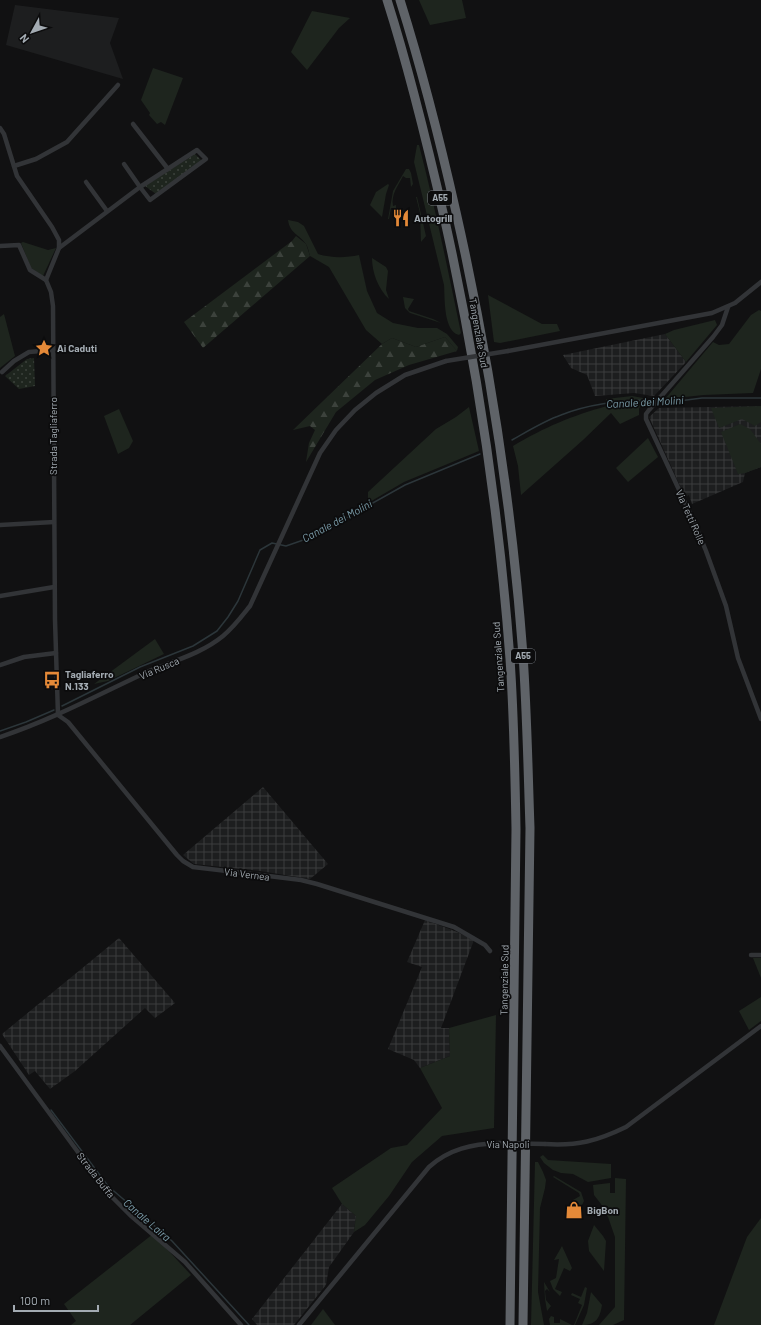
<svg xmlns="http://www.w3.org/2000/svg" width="761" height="1325" viewBox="0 0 761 1325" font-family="Barlow,sans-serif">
  <defs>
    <pattern id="industrial-grid" width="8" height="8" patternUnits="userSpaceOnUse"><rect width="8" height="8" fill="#1d1e1f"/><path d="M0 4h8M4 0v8" fill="none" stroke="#3b3c3d"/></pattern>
    <pattern id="forest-firs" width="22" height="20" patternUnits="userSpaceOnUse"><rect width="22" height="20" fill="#1e251e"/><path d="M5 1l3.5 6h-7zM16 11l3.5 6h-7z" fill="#3c423c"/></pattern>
    <pattern id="park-dots" width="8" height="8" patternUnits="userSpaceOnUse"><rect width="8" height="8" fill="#1e251e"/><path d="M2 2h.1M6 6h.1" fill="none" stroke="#3c423c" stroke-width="1.8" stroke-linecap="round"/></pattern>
  </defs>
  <rect width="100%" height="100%" fill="#111112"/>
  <polygon fill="#1d1e1f" points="15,5 119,18 110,43 123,79 6,45"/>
  <g fill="url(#industrial-grid)">
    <polygon points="665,334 686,362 654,396 634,393 595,396 587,375 571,368 563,355"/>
    <polygon points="761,406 761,467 745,473 743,482 692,504 689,495 685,497 649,417 659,408"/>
    <polygon points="263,787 328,864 310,879 260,871 194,864 183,855"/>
    <polygon points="425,920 455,931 474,940 441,1028 449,1028 450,1056 420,1068 414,1060 388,1049 422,967 407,962"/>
    <polygon points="119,938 175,1003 155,1018 145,1008 75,1071 50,1089 35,1071 29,1075 2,1034"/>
    <polygon points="342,1204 356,1216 354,1232 329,1267 326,1285 294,1325 257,1325 252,1319"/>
  </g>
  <g fill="#1e251e">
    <polygon points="419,0 462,0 466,18 430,25"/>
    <polygon points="312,11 350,18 339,28 307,70 291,52"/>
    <polygon points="153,68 183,78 165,125 161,122 157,124 149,115 150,113 141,100"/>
    <path d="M417,145H419C435,207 448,270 461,333L459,335C443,331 445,297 444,285L414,162Z"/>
    <path d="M406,169H409L411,173L413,184L411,187L410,178H406L403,176C398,186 391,194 393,206L396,205V208H391L389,219H388L393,191Z"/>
    <polygon points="388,184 389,185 386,194 382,217 370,205 376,192"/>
    <polygon points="416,197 417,197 426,236 421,242 420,213"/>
    <path d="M288,220L298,222L304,226L318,254C331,258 345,258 359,255L367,291L377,313L393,323L418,328H437L447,334L458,347L457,351L445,337L416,347L392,338L382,344L366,330L329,267L310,256C309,253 308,247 306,244C299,234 290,234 288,220Z"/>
    <polygon points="23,242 48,250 56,248 43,276 31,268 21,243"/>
    <path d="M372,258L386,267L388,271L386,290L389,299C378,289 372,272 372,258Z"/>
    <polygon points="488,295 542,324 557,324 560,331 500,343 494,342"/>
    <polygon points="403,297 414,299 408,309 409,311 433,319 441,323 410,313 405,308"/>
    <polygon points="759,310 761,311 761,369 753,393 704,395 665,399 713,342 719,345 729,344 751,315"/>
    <polygon points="4,314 15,356 0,368 0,317"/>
    <polygon points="715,320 717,325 686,362 665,334 674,330"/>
    <path d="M632,396L643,398L639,409V415L620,424L611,413L583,440L521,495L518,466L513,446C545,427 571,416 607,406L606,399Z"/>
    <polygon points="761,406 761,422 755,426 742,419 719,428 711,408"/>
    <polygon points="469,407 479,451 404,482 368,503 368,492 436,429 456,417"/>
    <polygon points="119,409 133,441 129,448 118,454 104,416"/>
    <polygon points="740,424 750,429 761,444 761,467 745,473 738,474 721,432"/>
    <polygon points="648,438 658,457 628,482 616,468"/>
    <polygon points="155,639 164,654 108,681 94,684"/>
    <polygon points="753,958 761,958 761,978"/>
    <polygon points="761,997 761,1021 749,1030 739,1011"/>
    <polygon points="496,1015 494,1128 442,1136 412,1162 389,1196 365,1225 354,1232 356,1216 342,1204 332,1188 391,1148 407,1145 442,1108 420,1068 450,1056 449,1028"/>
    <polygon points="543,1155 548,1160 611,1164 611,1178 588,1182 573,1174 561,1173 553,1170 544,1163 540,1157"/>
    <polygon points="535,1162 538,1162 543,1172 546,1180 545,1188 540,1208 538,1292 544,1325 531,1325"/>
    <polygon points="554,1176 581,1192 584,1201 581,1207 572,1203 573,1200 580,1196 579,1193 553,1177"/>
    <polygon points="615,1178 626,1179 624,1320 613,1325 599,1325 615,1307 615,1237 608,1217 601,1204 594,1195 593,1185 610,1183 610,1193 615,1193"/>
    <polygon points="761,1218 761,1325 714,1325 747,1237"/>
    <polygon points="594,1225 603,1236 606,1241 604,1271 589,1251 588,1241"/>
    <polygon points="153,1234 191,1275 130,1325 71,1325 76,1321 64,1304"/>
    <polygon points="562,1246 572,1268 570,1271 564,1268 555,1289 562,1292 560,1296 553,1289 550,1281 556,1278 559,1259 554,1260"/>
    <polygon points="544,1282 550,1292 547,1289 545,1291 546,1300 551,1306 547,1311 545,1299"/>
    <polygon points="585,1287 587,1288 584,1305 575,1325 574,1325 582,1305 578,1303 580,1299 571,1295 572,1293 581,1297"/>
    <path d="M591,1292L602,1305C600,1318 596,1325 582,1325L587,1313Z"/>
    <polygon points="323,1309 335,1325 311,1325"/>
    <polygon points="551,1316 554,1317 554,1323 560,1323 560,1319 572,1325 550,1325 549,1319"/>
  </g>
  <g fill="url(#forest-firs)">
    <polygon points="296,236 306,244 310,256 203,348 184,322 292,241"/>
    <polygon points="445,337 457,351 409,365 375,380 336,412 306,462 309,443 315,430 310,426 293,430 382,344 392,338 416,347"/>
  </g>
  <g fill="url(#park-dots)">
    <polygon points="195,154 202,161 156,194 145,186"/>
    <polygon points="34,358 35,386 19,389 5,376 27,359"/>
  </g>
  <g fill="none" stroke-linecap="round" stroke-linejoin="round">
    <g stroke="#2c363a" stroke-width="1.5">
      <polyline points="659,401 671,402 702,398 761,398"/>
      <path d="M512,440C528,431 544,421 561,415C591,403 624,400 655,400"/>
      <polyline points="62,706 140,667 193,646 217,631 228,617 238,601 260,550 272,543 286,546 312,537 405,485 480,454"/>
      <polyline points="0,731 26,722 54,710"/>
      <polyline points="51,1110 108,1186 172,1241 249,1325"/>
    </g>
    <g stroke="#323437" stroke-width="4.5">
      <polyline points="133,124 168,169"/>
      <polyline points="0,128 4,134 17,176 52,227 59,240 59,248 46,280 51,292 53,306 55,620 58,715"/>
      <polygon points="197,150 206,159 150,200 140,187"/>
      <polyline points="14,166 36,159 67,142 118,85"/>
      <polyline points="86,182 107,211"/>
      <polyline points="0,246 19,245 30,270 46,280"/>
      <polyline points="59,248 140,187 124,164"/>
      <polyline points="728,307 722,325 713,337 649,410 646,414 646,419 695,524 706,551 726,606 738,658 761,719"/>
      <polyline points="508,351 712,313 735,303 761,282"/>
      <polyline points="2,372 14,361 29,352 53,350"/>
      <polyline points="0,525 54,522"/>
      <polyline points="0,596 54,587"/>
      <polyline points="0,665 24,657 56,653"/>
      <polyline points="58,715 68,722 177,855 183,861 193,867 301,880 317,884 454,927 485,945 490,951"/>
      <path d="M0,737C51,720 98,695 147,672C173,661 201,654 223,636C234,627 242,616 250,606L320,453L336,430L355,410L376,393L405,375L446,361"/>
      <polyline points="751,955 761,955"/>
      <polyline points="0,1046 108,1193 130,1215 185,1262 241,1325"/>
      <path d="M545,1144C578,1146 597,1141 626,1127L761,1026"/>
      <path d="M299,1325L429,1167C449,1149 472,1144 499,1143"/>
    </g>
    <g stroke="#5f6368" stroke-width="9">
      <path d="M387,0C410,72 428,147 445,221C477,365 499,512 510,659C514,716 515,772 516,829L510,1325"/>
      <path d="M400,0C422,70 440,141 456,212C489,358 512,506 523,655C527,713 528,771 530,828L523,1325"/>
    </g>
    <g stroke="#323437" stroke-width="4.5">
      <polyline points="446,361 508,351"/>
      <polyline points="499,1143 545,1144"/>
    </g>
  </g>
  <defs>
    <g id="restaurant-bare" transform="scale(1.38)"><path d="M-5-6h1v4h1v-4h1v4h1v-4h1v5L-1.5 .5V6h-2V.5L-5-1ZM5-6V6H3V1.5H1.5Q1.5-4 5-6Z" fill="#e48938" stroke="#0c0c0d" stroke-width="2.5" paint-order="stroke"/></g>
    <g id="sight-bare" transform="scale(1.38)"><path d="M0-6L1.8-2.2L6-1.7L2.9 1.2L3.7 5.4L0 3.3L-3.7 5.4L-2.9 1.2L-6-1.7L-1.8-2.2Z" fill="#e48938" stroke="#0c0c0d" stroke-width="2.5" paint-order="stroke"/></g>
    <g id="bus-bare" transform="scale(1.38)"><path d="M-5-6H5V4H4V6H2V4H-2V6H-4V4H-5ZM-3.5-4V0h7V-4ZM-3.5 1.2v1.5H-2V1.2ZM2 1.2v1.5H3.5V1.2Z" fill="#e48938" stroke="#0c0c0d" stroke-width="2.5" paint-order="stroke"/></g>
    <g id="shop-bare" transform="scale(1.38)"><path d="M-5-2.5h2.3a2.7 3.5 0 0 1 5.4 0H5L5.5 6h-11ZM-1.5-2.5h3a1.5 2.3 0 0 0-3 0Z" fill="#e48938" stroke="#0c0c0d" stroke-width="2.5" paint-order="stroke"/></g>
  </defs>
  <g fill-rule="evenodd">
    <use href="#restaurant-bare" x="401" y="218"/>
    <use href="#sight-bare" x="44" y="348"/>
    <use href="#bus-bare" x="52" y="680"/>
    <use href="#shop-bare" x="574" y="1210"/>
  </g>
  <g text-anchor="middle" stroke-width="3.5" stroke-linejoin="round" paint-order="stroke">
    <g fill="#0c0c0d" stroke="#767b80" stroke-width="1">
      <rect x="428" y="191" width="24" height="14" rx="3"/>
      <rect x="511" y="649" width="24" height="14" rx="3"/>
    </g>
    <g font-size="9" font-weight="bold" fill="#a3abb2">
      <text x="440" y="201">A55</text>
      <text x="523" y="659">A55</text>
    </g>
    <g font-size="10" font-weight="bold" fill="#a3abb2" stroke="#0c0c0d" text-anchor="start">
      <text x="414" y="222">Autogrill</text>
      <text x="57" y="352">Ai Caduti</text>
      <text x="65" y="678">Tagliaferro<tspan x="65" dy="12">N.133</tspan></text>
      <text x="587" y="1214">BigBon</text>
    </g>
    <g font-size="10" fill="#a3abb2" stroke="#0c0c0d">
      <text transform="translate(479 333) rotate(80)" y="4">Tangenziale Sud</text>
      <text transform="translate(53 436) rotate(-90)" y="4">Strada Tagliaferro</text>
      <text transform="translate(691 517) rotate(66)" y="4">Via Tetti Rolle</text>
      <text transform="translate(498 657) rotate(-94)" y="4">Tangenziale Sud</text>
      <text transform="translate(159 668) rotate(-23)" y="4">Via Rusca</text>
      <text transform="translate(247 874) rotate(7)" y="4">Via Vernea</text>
      <text transform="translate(504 980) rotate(-89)" y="4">Tangenziale Sud</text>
      <text x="508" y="1148">Via Napoli</text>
      <text transform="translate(96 1175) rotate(52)" y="4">Strada Buffa</text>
    </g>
    <g font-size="11" font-style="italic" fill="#7c9eab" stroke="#0c0c0d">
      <text transform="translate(645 402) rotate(-3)" y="4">Canale dei Molini</text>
      <text transform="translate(337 521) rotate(-28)" y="4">Canale dei Molini</text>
      <text transform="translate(147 1220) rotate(41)" y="4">Canale Laira</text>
    </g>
  </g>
  <g transform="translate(32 32) rotate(230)" stroke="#0c0c0d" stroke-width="3" paint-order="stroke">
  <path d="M0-3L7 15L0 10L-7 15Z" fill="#a3abb2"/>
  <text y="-6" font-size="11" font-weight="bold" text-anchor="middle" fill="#a3abb2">N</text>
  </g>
  <path d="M14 1305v6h84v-6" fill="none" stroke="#a3abb2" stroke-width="2"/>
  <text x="20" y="1305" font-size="12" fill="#a3abb2" stroke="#0c0c0d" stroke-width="3" paint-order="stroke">100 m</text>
</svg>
